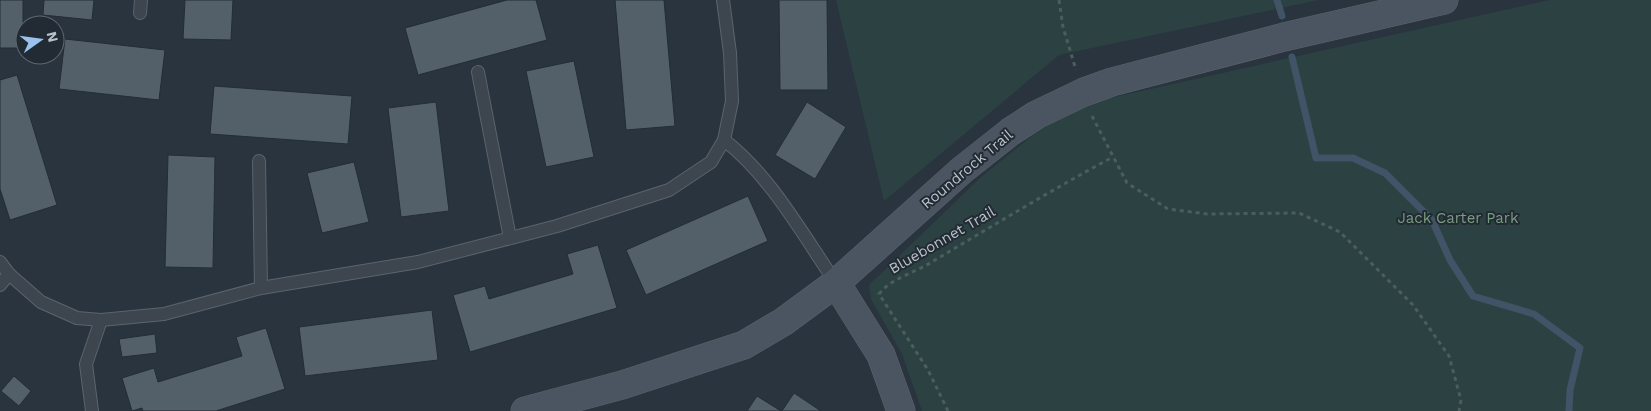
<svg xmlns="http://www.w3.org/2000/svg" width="1651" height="411" viewBox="0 0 1651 411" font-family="'Work Sans',sans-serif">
  <rect width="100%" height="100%" fill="#29343f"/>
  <g fill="#2c4141">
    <polygon points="836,0 1319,0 1059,55 884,201"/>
    <polygon points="1550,0 1651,0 1651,411 922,411 902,354 871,299 869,285 980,178 1044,126 1101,100"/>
  </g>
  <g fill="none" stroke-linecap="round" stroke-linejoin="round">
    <g stroke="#415366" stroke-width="7">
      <polyline points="1277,0 1282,16"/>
      <polyline points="1292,57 1316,158 1353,158 1385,173 1432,220 1450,260 1473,296 1534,314 1580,348 1570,390 1569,411"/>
    </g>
  </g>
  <g fill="#535f69" stroke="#242d36">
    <rect x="0" y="0" width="23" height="48"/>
    <polygon points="44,0 94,0 92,20 43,15"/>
    <polygon points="185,0 233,0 231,40 183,39"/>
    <polygon points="507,0 536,0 547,40 418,75 405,28"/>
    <polygon points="615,0 664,0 675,126 626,130"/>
    <polygon points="779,0 827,0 828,90 780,90"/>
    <polygon points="65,39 165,50 159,100 59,89"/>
    <polygon points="574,61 594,157 546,167 526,71"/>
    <polygon points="17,75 57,205 10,220 0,189 0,80"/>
    <polygon points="214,86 352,96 348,144 210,134"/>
    <polygon points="436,102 449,211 401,217 388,108"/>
    <polygon points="807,102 846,127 815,179 775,155"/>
    <polygon points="168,155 215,157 213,268 165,267"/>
    <polygon points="354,162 369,222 322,233 307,173"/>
    <polygon points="748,196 768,241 646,295 626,250"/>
    <polygon points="598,245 617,308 470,352 453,295 485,286 489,299 573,274 567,254"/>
    <polygon points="432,310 438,360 305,376 299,327"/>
    <polygon points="266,328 285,389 216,411 143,411 142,408 132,411 122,378 154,368 158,382 242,356 236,337"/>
    <polygon points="155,334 157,353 122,357 119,339"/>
    <polygon points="14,376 31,391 19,406 1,391"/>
    <polygon points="794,393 821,411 782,411"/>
    <polygon points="757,396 781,411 747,411"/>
  </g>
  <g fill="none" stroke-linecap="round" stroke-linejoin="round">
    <g stroke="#5b646c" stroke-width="14">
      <g id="lane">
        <polyline points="140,13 141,0"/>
        <polyline points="478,72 510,238"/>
        <path d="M724,140C770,175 803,235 836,283"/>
        <polyline points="259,161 261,288"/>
        <polyline points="0,262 9,274 41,302 77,318 101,320 164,314 261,288 418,262 557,226 669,190 711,162 724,140 732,101 730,53 723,0"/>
        <polyline points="0,285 9,274"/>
        <polyline points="92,411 86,364 101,320"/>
      </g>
    </g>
    <g stroke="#5b646c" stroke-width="29">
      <g id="secondary">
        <polyline points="836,283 881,355 901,411"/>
        <polyline points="525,411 622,385 744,345 783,322 836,283 962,170 1010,132 1036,115 1084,92 1112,82 1284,37 1444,0"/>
      </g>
    </g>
    <g stroke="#4b5e5e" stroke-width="3" stroke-dasharray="4 4" stroke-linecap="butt">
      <polyline points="1059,0 1063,27 1076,70"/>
      <polyline points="1092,116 1127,183 1168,209 1207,214 1299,213 1340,232 1413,305 1449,356 1461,400 1459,411"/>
      <path d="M948,411L928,370L879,294C890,279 914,273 930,263C991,227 1051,190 1113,157"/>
    </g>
    <use href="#lane" stroke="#3d464f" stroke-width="12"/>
    <use href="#secondary" stroke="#4b5561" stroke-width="28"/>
  </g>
  <g text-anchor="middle" stroke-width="4" stroke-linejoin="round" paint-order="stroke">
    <g font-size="15" fill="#bac1c9" stroke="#222b34">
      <text transform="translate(967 169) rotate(-40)" y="5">Roundrock Trail</text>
      <text transform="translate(942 240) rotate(-30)" y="5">Bluebonnet Trail</text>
    </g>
    <g font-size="15" fill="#7a9c80" stroke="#222b34">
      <text x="1458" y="223">Jack Carter Park</text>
    </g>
  </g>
  <g transform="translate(40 40) rotate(76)"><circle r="24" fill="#222b34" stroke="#5f6770"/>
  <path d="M0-4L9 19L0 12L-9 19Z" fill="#9bc2ed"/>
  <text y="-8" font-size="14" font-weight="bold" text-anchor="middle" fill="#bac1c9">N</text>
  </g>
</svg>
